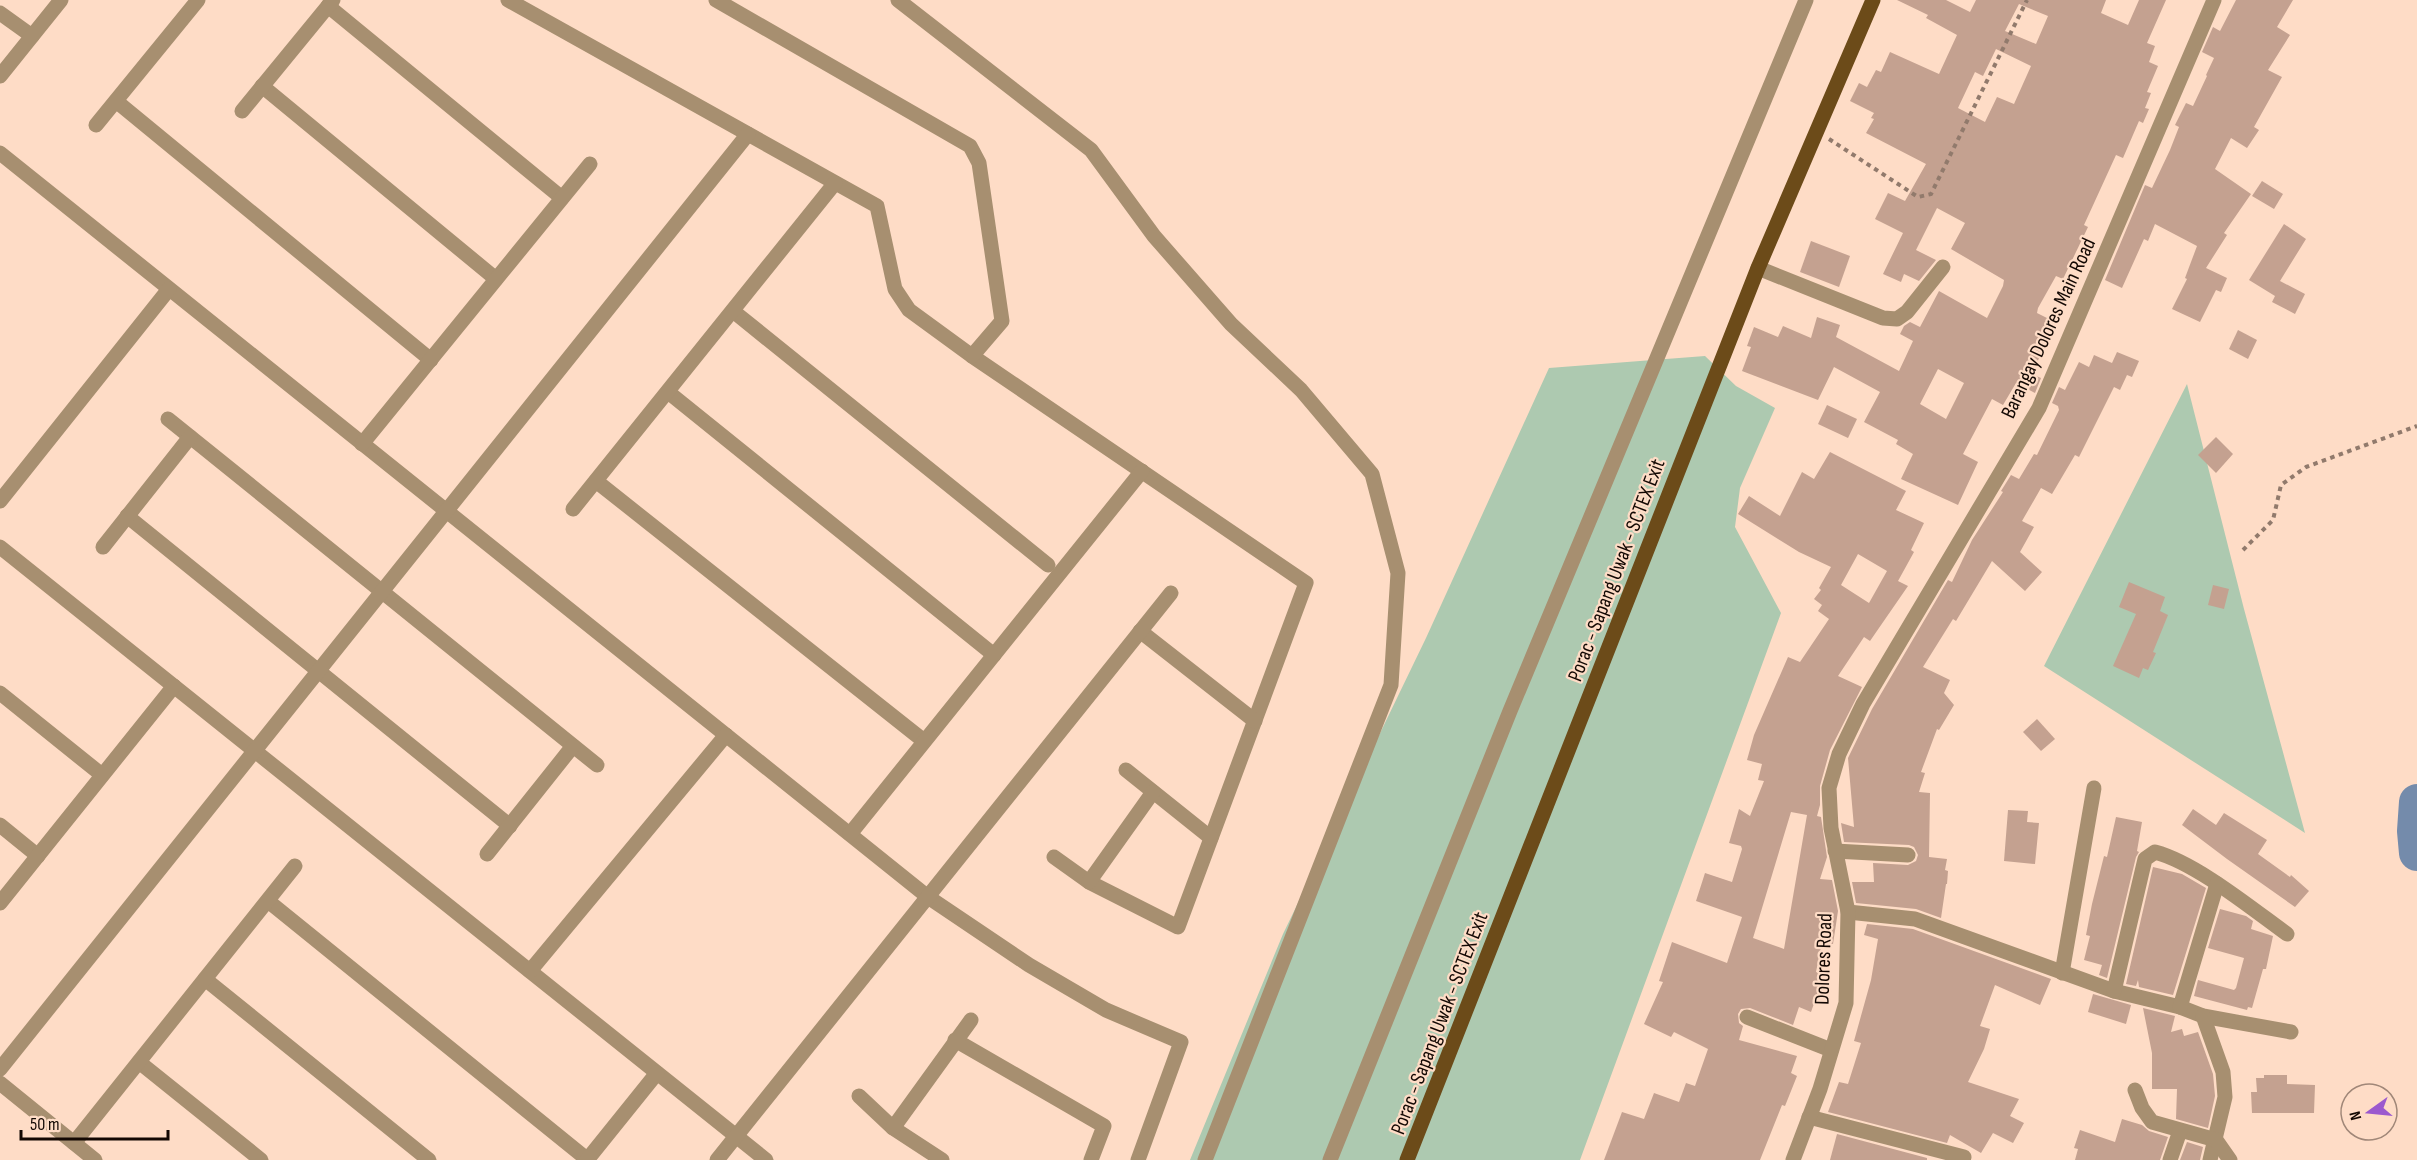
<svg xmlns="http://www.w3.org/2000/svg" width="2417" height="1160" viewBox="0 0 2417 1160" font-family="'Sofia Sans Condensed',sans-serif">
  <rect width="100%" height="100%" fill="#fedcc6"/>
  <g fill="#adc9b0">
    <polygon points="1705,356 1736,386 1775,408 1740,488 1735,527 1781,613 1580,1160 1190,1160 1283,934 1426,638 1549,368"/>
    <polygon points="2187,384 2244,609 2305,833 2044,666"/>
  </g>
  <g fill="none" stroke-linecap="round" stroke-linejoin="round">
    <polyline stroke="#748bab" stroke-width="36" points="2417,802 2415,831 2417,853"/>
  </g>
  <g fill="#c4a190" fill-rule="evenodd">
    <path d="M1897,0H1946L1970,12L1976,0H2106L2101,13L2128,25L2139,0H2166L2147,43L2155,46L2149,62L2158,66L2147,92L2151,93L2145,108L2149,109L2143,123L2139,121L2123,158L2116,155L2084,225L2088,227L2063,279L2056,276L2038,308L2037,313L2055,322L2032,374L2041,378L2035,393L2016,383L2003,405L1992,399L1963,454L1978,462L1958,505L1901,479L1913,454L1896,444L1898,440L1864,422L1880,392L1834,367L1818,400L1742,371L1751,347L1747,346L1754,327L1778,337L1783,326L1811,338L1817,317L1840,325L1836,337L1899,371L1913,341L1900,334L1904,326L1910,322L1920,327L1939,291L1987,318L2003,286L2004,280L1951,249L1965,223L1937,208L1916,250L1936,260L1919,281L1904,274L1901,282L1883,274L1903,233L1875,219L1888,193L1905,201L1926,164L1866,133L1874,119L1871,118L1874,113L1850,101L1859,83L1867,87L1876,70L1881,72L1890,52L1939,74L1957,35L1926,18L1928,15ZM2019,4L2048,16L2036,44L2005,31ZM1996,49L2031,66L2014,104L1997,97L1985,122L1958,108L1975,72L1983,76ZM1938,369L1964,383L1946,419L1920,404Z"/>
    <polygon points="2236,0 2293,0 2277,27 2290,35 2268,70 2282,77 2254,127 2259,130 2247,148 2231,138 2215,169 2251,194 2224,233 2227,235 2206,268 2227,278 2221,292 2216,290 2200,322 2172,309 2187,279 2185,278 2197,246 2155,224 2148,241 2144,239 2122,288 2105,280 2145,185 2152,188 2170,150 2179,127 2175,125 2186,103 2193,106 2207,76 2206,75 2214,58 2202,52 2213,27 2220,31"/>
    <polygon points="2262,181 2283,194 2274,209 2252,196"/>
    <polygon points="2284,224 2306,239 2280,281 2305,294 2295,314 2272,302 2275,296 2249,280"/>
    <polygon points="1811,241 1850,256 1839,287 1800,272"/>
    <polygon points="2238,330 2257,340 2248,359 2229,349"/>
    <polygon points="2117,352 2139,361 2132,377 2127,375 2120,390 2114,387 2079,457 2075,455 2052,494 2041,488 2022,521 2034,527 2020,552 2042,572 2025,591 1992,561 1956,621 1953,619 1923,667 1950,680 1944,693 1954,705 1939,730 1937,729 1921,772 1925,773 1919,792 1930,793 1929,857 1947,859 1945,870 1948,871 1947,884 1946,884 1941,918 1916,909 1856,903 1852,882 1874,882 1873,863 1908,865 1916,861 1918,855 1914,847 1909,845 1844,842 1841,823 1854,827 1848,758 1872,709 1948,580 1952,582 1972,540 2003,492 2001,491 2011,475 2019,479 2034,454 2037,455 2059,410 2058,406 2052,403 2059,387 2065,390 2079,362 2089,367 2094,355 2112,363"/>
    <polygon points="1827,405 1857,419 1848,438 1818,424"/>
    <polygon points="2216,437 2233,454 2216,473 2198,455"/>
    <path d="M1830,452L1906,491L1896,510L1924,523L1911,550L1914,552L1898,581L1908,586L1870,641L1864,637L1838,676L1862,687L1830,750L1820,786V805L1817,816L1821,817L1827,857L1820,879L1832,880L1838,911L1833,944L1822,942L1816,972L1824,975L1811,1012L1799,1007L1793,1025L1750,1008L1741,1009L1738,1014L1739,1023L1743,1026L1739,1040L1797,1056L1791,1073L1797,1076L1785,1106L1782,1105L1760,1160H1604L1622,1112L1644,1119L1654,1093L1679,1102L1686,1083L1695,1086L1708,1049L1674,1032L1671,1037L1644,1024L1663,982L1659,981L1672,942L1727,963L1742,917L1696,901L1705,873L1732,882L1742,849L1741,846L1729,843L1739,809L1750,816L1764,781L1758,780L1762,764L1747,760L1754,735L1788,657L1800,662L1829,619L1818,611L1822,605L1814,599L1821,590L1819,588L1831,567L1799,552L1738,514L1749,496L1780,516L1802,472L1814,479ZM1858,554L1887,571L1869,603L1841,585ZM1791,812L1807,815L1784,949L1753,938Z"/>
    <polygon points="2129,582 2165,597 2160,611 2168,615 2153,652 2156,653 2148,670 2143,668 2139,678 2113,666 2136,614 2119,607"/>
    <polygon points="2213,585 2229,589 2224,609 2208,605"/>
    <polygon points="2037,719 2055,739 2041,751 2023,732"/>
    <polygon points="2193,809 2216,825 2224,813 2267,840 2258,854 2290,877 2291,875 2309,891 2295,907 2227,859 2182,825"/>
    <polygon points="2008,810 2028,811 2027,822 2039,823 2035,864 2004,861"/>
    <polygon points="2116,817 2142,822 2137,851 2139,852 2136,857 2107,978 2099,975 2102,965 2084,960 2090,936 2086,935 2092,904 2104,856 2107,857"/>
    <polygon points="2153,867 2182,874 2206,888 2173,995 2139,987 2138,980 2136,986 2126,984"/>
    <polygon points="2220,909 2246,916 2253,921 2251,929 2273,936 2266,969 2263,969 2252,1008 2248,1007 2247,1010 2194,996 2198,980 2234,990 2236,988 2244,958 2208,948"/>
    <polygon points="1867,924 1913,929 2051,979 2040,1005 1995,985 1980,1026 1990,1029 1984,1049 1968,1082 2019,1099 2010,1116 2024,1123 2013,1143 1993,1133 1981,1153 1950,1135 1947,1143 1828,1112 1839,1082 1848,1084 1861,1043 1854,1041 1871,980 1878,939 1864,935"/>
    <polygon points="2093,994 2131,1005 2126,1024 2088,1012"/>
    <polygon points="2143,1008 2175,1016 2171,1032 2182,1029 2184,1036 2198,1032 2213,1074 2215,1096 2208,1128 2176,1119 2177,1089 2152,1089 2152,1053"/>
    <polygon points="2264,1075 2287,1075 2287,1084 2315,1085 2314,1113 2252,1113 2251,1092 2257,1092 2256,1078 2264,1078"/>
    <polygon points="2122,1119 2142,1125 2149,1131 2168,1137 2160,1160 2075,1160 2078,1149 2074,1148 2080,1130 2115,1142"/>
    <polygon points="1837,1134 1927,1158 1927,1160 1830,1160"/>
    <polygon points="2187,1142 2203,1147 2200,1160 2180,1160"/>
  </g>
  <g fill="none" stroke-linecap="round" stroke-linejoin="round">
    <g stroke="#917a6c" stroke-width="4" stroke-dasharray="4.5 4.5" stroke-linecap="butt">
      <polyline points="1829,139 1918,197 1931,194 2027,0"/>
      <polyline points="2243,550 2273,520 2281,485 2306,467 2417,426"/>
    </g>
    <g stroke="#a78f70" stroke-width="15">
      <polyline points="508,0 877,206 895,289 909,310 972,356 1306,583 1178,927 1089,882 1054,857"/>
      <polyline points="716,0 970,146 979,163 1002,321 972,356"/>
      <polyline points="898,0 1091,150 1154,236 1231,324 1301,390 1372,474 1398,573 1391,685 1205,1160"/>
      <polyline points="328,6 562,198"/>
      <polyline points="0,13 32,36"/>
      <polyline points="0,76 61,0"/>
      <polyline points="262,86 496,279"/>
      <polyline points="116,101 431,360"/>
      <polyline points="242,111 333,0"/>
      <polyline points="96,125 198,0"/>
      <polyline points="0,153 928,897 1029,965 1106,1010 1181,1042 1138,1160"/>
      <polyline points="1758,268 1883,318 1897,319 1907,312 1943,267"/>
      <polyline points="733,311 1048,565"/>
      <polyline points="668,392 994,655"/>
      <polyline points="168,419 597,765"/>
      <polyline points="362,444 590,164"/>
      <polyline points="596,481 924,741"/>
      <polyline points="0,501 169,289"/>
      <polyline points="573,509 835,183"/>
      <polyline points="127,516 510,826"/>
      <polyline points="0,547 766,1160"/>
      <polyline points="103,547 190,437"/>
      <polyline points="1140,631 1255,721"/>
      <polyline points="0,693 102,775"/>
      <polyline points="1126,770 1211,838"/>
      <polyline points="0,825 38,856"/>
      <polyline points="850,834 1142,471"/>
      <polyline points="1835,851 1908,855"/>
      <polyline points="487,854 573,746"/>
      <polyline points="1089,882 1153,792"/>
      <polyline points="268,901 588,1160"/>
      <polyline points="0,903 174,686"/>
      <polyline points="1848,912 1915,919 2114,991 2180,1007 2203,1016 2291,1032"/>
      <polyline points="530,971 726,735"/>
      <polyline points="2062,973 2094,788"/>
      <polyline points="205,979 429,1160"/>
      <path d="M2114,991L2145,859L2155,852C2196,863 2251,908 2287,934"/>
      <polyline points="2180,1007 2217,884"/>
      <polyline points="2203,1016 2223,1072 2225,1097 2210,1160"/>
      <polyline points="1747,1017 1831,1050"/>
      <polyline points="955,1040 1104,1126 1091,1160"/>
      <polyline points="139,1062 261,1160"/>
      <polyline points="0,1069 748,134"/>
      <polyline points="0,1083 95,1160"/>
      <polyline points="2135,1090 2142,1108 2152,1122 2216,1140 2230,1160"/>
      <polyline points="859,1096 893,1128 942,1160"/>
      <polyline points="1809,1117 1964,1157"/>
      <polyline points="893,1128 971,1020"/>
      <polyline points="74,1143 295,866"/>
      <polyline points="587,1160 657,1073"/>
      <polyline points="717,1160 1171,593"/>
      <polyline points="1330,1160 1510,711 1806,0"/>
      <polyline points="1793,1160 1820,1089 1846,1003 1848,912 1831,828 1829,788 1839,754 1863,704 2039,408 2214,0"/>
      <polyline points="2170,1160 2180,1131"/>
    </g>
    <polyline stroke="#6c4b19" stroke-width="15" points="1407,1160 1758,268 1873,0"/>
  </g>
  <g text-anchor="middle" stroke-width="4.5" stroke-linejoin="round" paint-order="stroke">
    <g font-size="21" fill="#130803" stroke="#fedcc6">
      <text transform="translate(2048 328) rotate(-65)" y="7">Barangay Dolores Main Road</text>
      <text transform="translate(1616 570) rotate(-69)" y="7">Porac - Sapang Uwak - SCTEX Exit</text>
      <text transform="translate(1823 959) rotate(-88)" y="7">Dolores Road</text>
      <text transform="translate(1439 1023) rotate(-69)" y="7">Porac - Sapang Uwak - SCTEX Exit</text>
    </g>
  </g>
  <g transform="translate(2369 1112) rotate(255)"><circle r="28" fill="#fedcc6" stroke="#a08778" stroke-width="1.5"/>
  <path d="M0-4.5L10 22L0 15L-10 22Z" fill="#9b59ce"/>
  <text y="-9" font-size="16" font-weight="bold" text-anchor="middle" fill="#130803">N</text>
  </g>
  <path d="M21 1130v9h147v-9" fill="none" stroke="#130803" stroke-width="3"/>
  <text x="30" y="1130" font-size="18" fill="#130803" stroke="#fedcc6" stroke-width="4.5" paint-order="stroke">50 m</text>
</svg>
